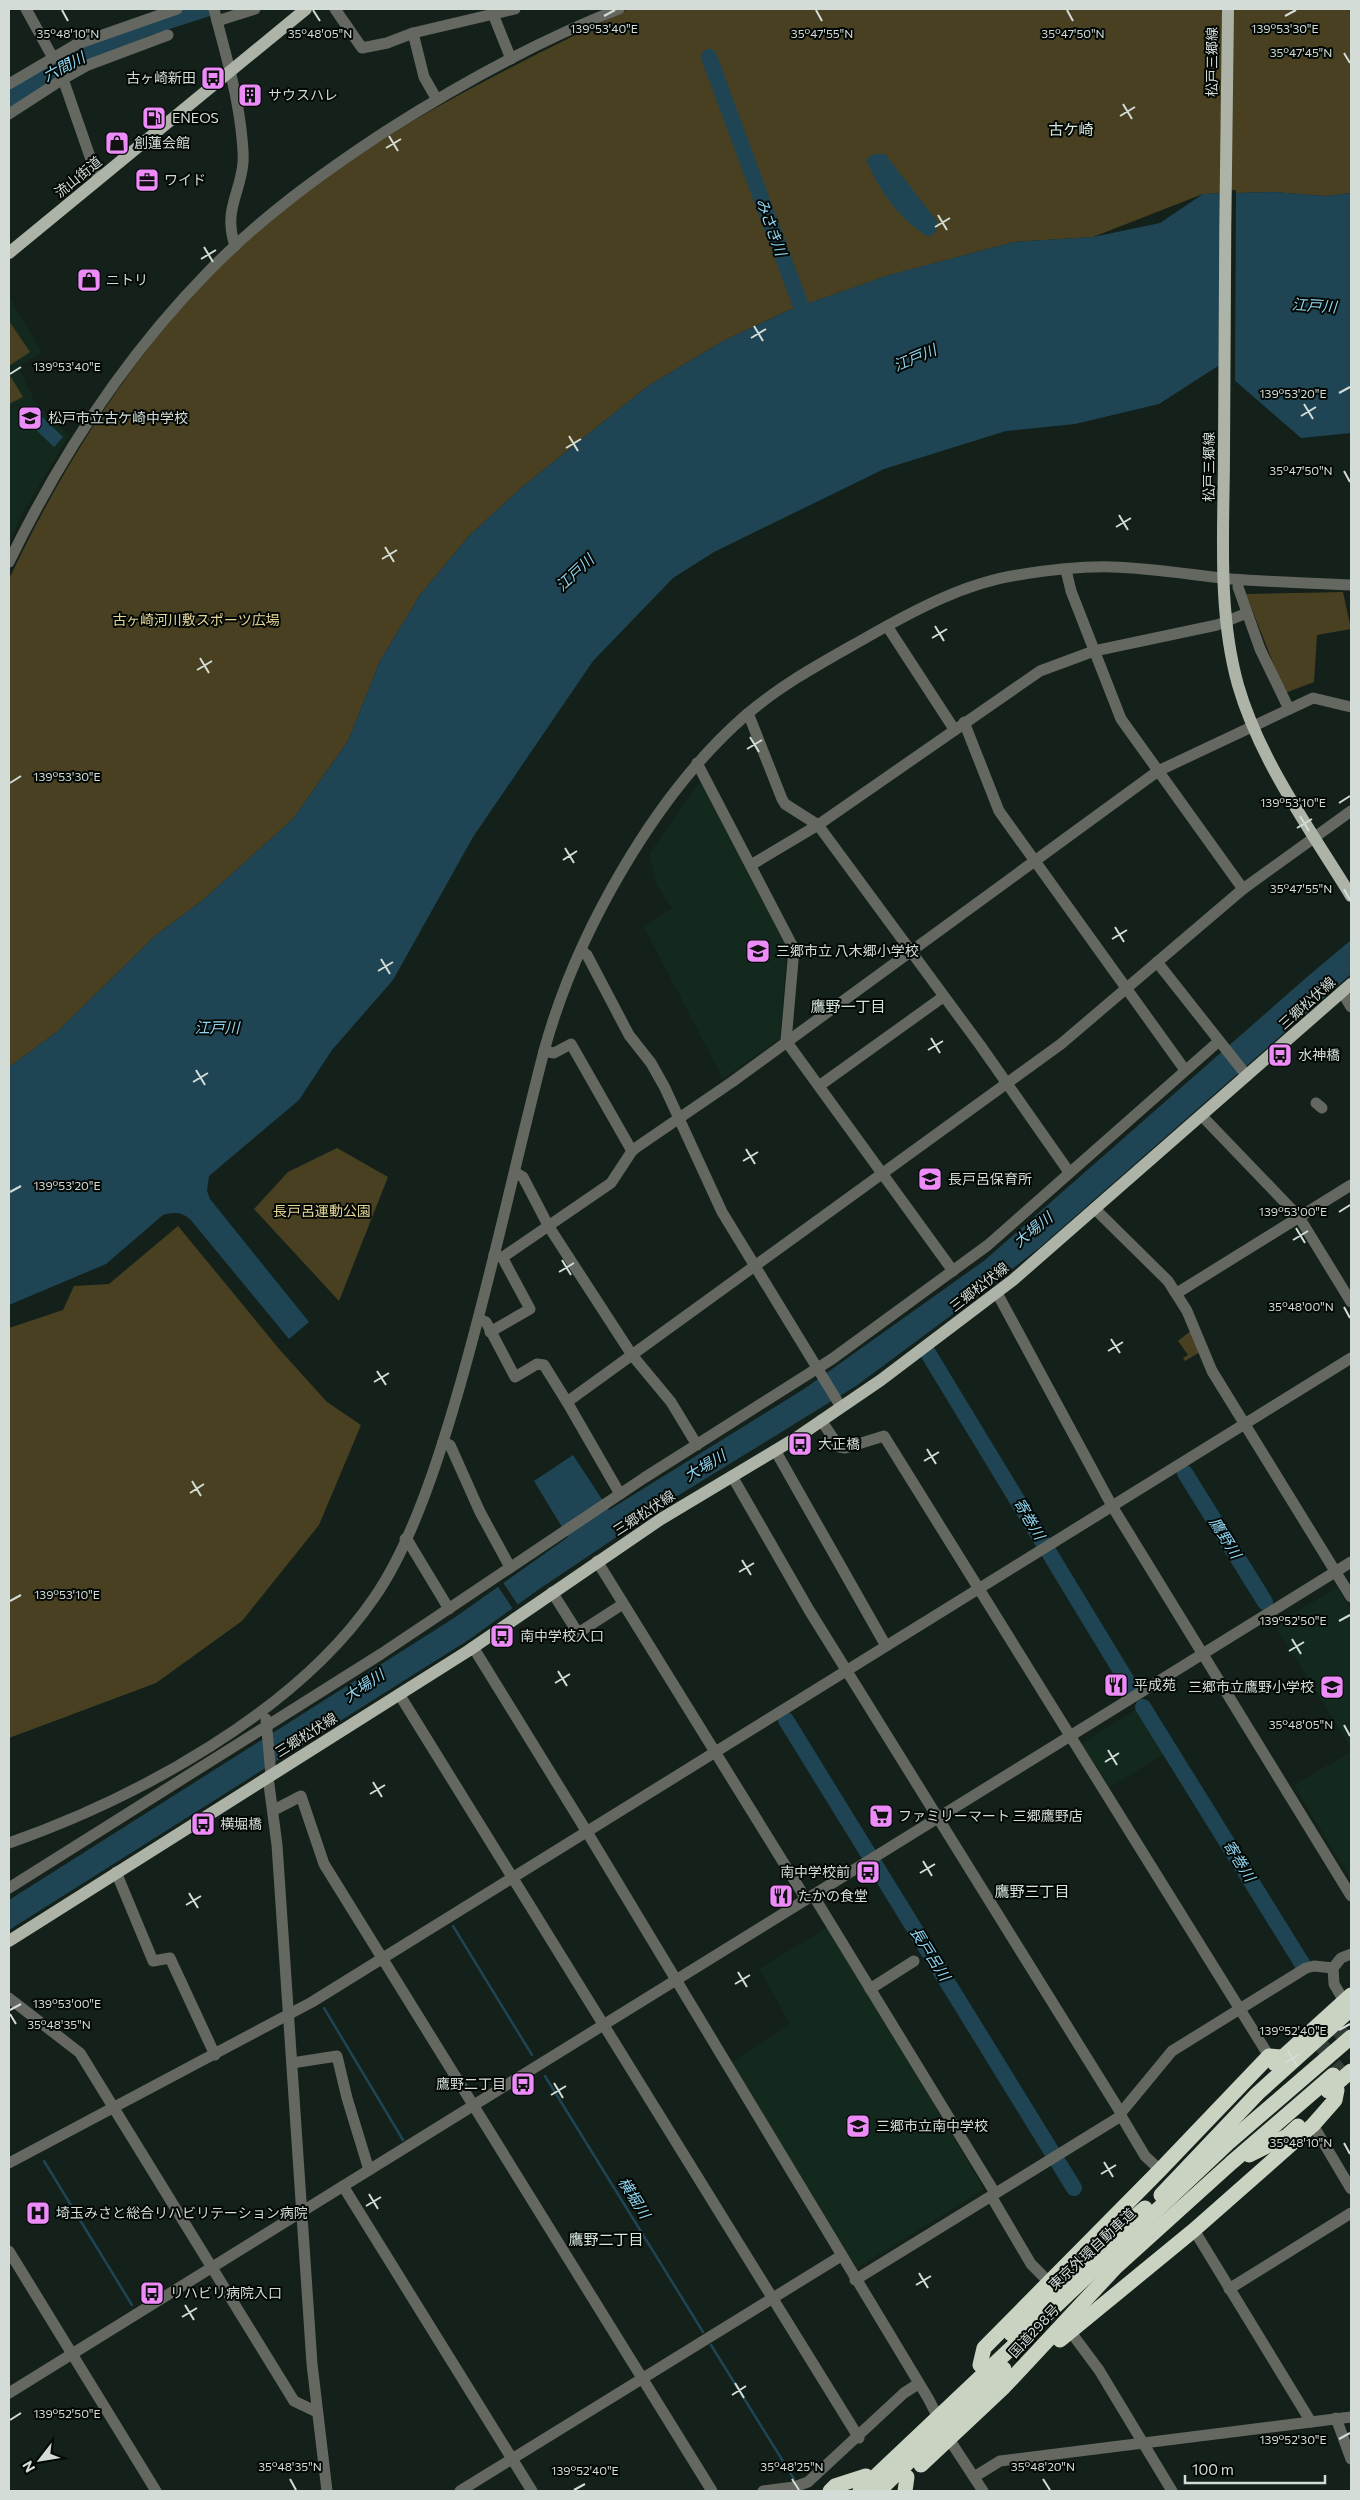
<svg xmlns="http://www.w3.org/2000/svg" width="1360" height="2500" viewBox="0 0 1360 2500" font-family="Commissioner,'Noto Sans JP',sans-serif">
  <rect width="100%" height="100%" fill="#13211a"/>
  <g fill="#14291e">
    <polygon points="9,297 41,350 41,353 18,366 35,402 69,435 22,514 9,544"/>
    <polygon points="702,779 787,947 780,1038 723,1079 644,927 672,908 657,886 649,854"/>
    <polygon points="1337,1587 1351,1610 1351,1748 1275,1625"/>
    <polygon points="1138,1708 1165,1753 1109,1788 1082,1744"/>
    <polygon points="1351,1752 1351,1880 1294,1785"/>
    <polygon points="828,1927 984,2189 857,2268 731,2063 790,2024 759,1969"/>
  </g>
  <g fill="#484021">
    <path d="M629,9H1351V193L1326,196L1273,192L1203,194L1093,237L1014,242L890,275L789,310L723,341L648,386L521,488L469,536L420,595L380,661L348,741L293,819L203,900L155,936L57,1032L9,1067V579C73,444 158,314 274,217C380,129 506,69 629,9Z"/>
    <polygon points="9,321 30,352 9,366"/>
    <polygon points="9,374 23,397 9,404"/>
    <polygon points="1343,592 1351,629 1317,635 1314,682 1285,693 1246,594"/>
    <polygon points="337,1148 388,1177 339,1301 254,1209 288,1172"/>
    <polygon points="178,1226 280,1350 327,1402 361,1425 319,1525 242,1621 156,1683 9,1738 9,1328 63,1310 74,1286 109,1284"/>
    <polygon points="1193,1329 1202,1351 1185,1361 1183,1358 1188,1355 1178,1341"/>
  </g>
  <g fill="#1f4554">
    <path d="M873,154H885L937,221L936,232L928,237C896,216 882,194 866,160Z"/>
    <path d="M1273,192L1326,196L1351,193V433L1301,438L1218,366L1159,404L1075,424L1006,431L884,469L714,552L673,578L593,661L473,837L393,980L332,1050L299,1100L209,1176L207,1191L210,1199L309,1322L289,1339L190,1219C181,1212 174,1212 163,1215L106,1264L9,1305V1067L57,1032L155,936L203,900L293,819L348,741L380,661L420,595L469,536L521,488L648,386L723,341L789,310L889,275L1014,242L1093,237L1160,223L1203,194Z"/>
    <polygon points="38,413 63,437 54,447 29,423"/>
    <polygon points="1351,940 1351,974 1039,1248 984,1291 856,1386 679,1495 535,1592 470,1639 9,1930 9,1900 454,1618 568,1537 534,1481 573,1455 609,1510 804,1389 985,1260 1307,977"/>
  </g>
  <g fill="#13211a">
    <polygon points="1236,190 1235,384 1221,372 1222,191"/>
    <polygon points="502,1581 518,1605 513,1609 497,1585"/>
  </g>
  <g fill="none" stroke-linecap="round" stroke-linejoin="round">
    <g stroke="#1f4554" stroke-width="2.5">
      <polyline points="453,1926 532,2055"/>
      <polyline points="324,2008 403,2140"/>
      <polyline points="545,2076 703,2332"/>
      <polyline points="44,2161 132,2305"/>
      <polyline points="711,2345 794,2479"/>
    </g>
    <g stroke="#1f4554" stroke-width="16">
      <polyline points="709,57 808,325"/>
      <polyline points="9,100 62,65 147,28 206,9"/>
      <polyline points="928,1353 1130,1686"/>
      <polyline points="1185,1473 1265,1602"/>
      <polyline points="1143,1707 1303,1965"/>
      <polyline points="786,1720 1074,2188"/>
    </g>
    <g stroke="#303d36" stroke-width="15" stroke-dasharray="15 8" stroke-linecap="butt">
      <polyline points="1318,2053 1351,2025"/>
      <polyline points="1333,2075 1351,2060"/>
    </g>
    <g stroke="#656861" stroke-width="11">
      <polyline points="26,9 52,56"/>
      <path d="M214,9C224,49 236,87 241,129C242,140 244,152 243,163C240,195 223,210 235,246"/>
      <polyline points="335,9 362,48 387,43 413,33 424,77 436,98"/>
      <polyline points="493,14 511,59"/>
      <polyline points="217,21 255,9"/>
      <polyline points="413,33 515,9"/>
      <polyline points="9,84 77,44 177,9"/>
      <polyline points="9,114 63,79"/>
      <polyline points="99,179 96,174 63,79 88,65 168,35"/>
      <path d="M9,562C60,457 125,357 207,273C260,218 322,173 386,131C460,84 537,41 619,9"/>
      <polyline points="1066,570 1071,591 1121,719 1243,889"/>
      <polyline points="1239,580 1238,587 1260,649 1289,709"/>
      <polyline points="887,626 954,729"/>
      <polyline points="748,713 782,799 785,804 818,825 980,1045 1069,1172"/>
      <polyline points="964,722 999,811 1185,1070"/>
      <polyline points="697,763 794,949 786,1041 953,1271"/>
      <polyline points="751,865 818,825 1040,671 1094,651 1217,625 1247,613"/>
      <polyline points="581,950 587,955 629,1035 651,1063 665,1088 722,1212 841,1407"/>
      <polyline points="1157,962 1247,1076"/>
      <polyline points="1342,992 1351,1007"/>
      <polyline points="544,1051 554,1053 571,1044 632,1151"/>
      <polyline points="819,1086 943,997"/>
      <polyline points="1316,1103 1322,1108"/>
      <polyline points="1202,1116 1299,1217 1351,1302"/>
      <polyline points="516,1173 523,1177 549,1227 632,1355 671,1402 697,1445"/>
      <polyline points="1095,1209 1168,1281 1187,1311 1212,1371 1351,1597"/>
      <polyline points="494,1255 503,1257 611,1183 632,1151 637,1147 732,1082 1158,771 1313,698 1351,707"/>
      <polyline points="997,1293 1112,1506 1351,1896"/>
      <polyline points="1177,1293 1351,1185"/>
      <polyline points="479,1319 486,1322 515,1377 537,1364 544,1365 567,1402 1061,1044 1243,889 1351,811"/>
      <polyline points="490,1332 530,1309 502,1257"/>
      <polyline points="567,1402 620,1494"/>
      <polyline points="821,1420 839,1447 845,1448 884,1436 1269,2056"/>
      <polyline points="443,1442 450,1445 480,1512 510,1567"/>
      <polyline points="775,1450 886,1646"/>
      <polyline points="732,1476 809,1610 1121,2113"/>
      <polyline points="405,1539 408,1541 449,1609"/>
      <polyline points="597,1561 806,1899"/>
      <polyline points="552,1592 578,1633 623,1604"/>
      <polyline points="473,1647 587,1832 928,2398 949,2439 983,2491"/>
      <polyline points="399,1694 859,2438"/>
      <polyline points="266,1719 271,1775 268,1777 277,1845 312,2364 327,2491"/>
      <polyline points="274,1810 301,1796 324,1864 712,2491"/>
      <path d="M9,1843C137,1798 296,1712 374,1598C411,1545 438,1461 456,1399C490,1284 514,1167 544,1051C576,934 655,794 746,715C783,683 827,660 869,636C915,610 965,583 1018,575C1049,570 1081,566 1112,567C1152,568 1192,575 1231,579C1271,582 1311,583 1351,585"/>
      <polyline points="116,1872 153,1961 170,1958 215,2055"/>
      <polyline points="9,1888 381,1654 644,1478 832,1359 988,1245 1219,1041"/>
      <polyline points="813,1895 995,2193"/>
      <polyline points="870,1989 914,1961"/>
      <polyline points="9,1998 80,2053 294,2401 317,2412"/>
      <polyline points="1344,2001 1334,1984 1333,1968 1341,1958 1351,1954"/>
      <polyline points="292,2063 337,2056 347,2098 369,2170"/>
      <polyline points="1313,2125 1351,2189"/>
      <polyline points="9,2163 312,2002 1351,1358"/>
      <polyline points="1160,2170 1145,2156 1120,2114 1172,2051 1306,1968 1314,1966 1333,1968"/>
      <polyline points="343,2186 532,2491"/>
      <polyline points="991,2196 1031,2264 1048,2281"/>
      <polyline points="1194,2230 1311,2422"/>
      <polyline points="9,2251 156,2491"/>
      <polyline points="855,2280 1121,2116"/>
      <polyline points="1229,2289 1351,2213"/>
      <polyline points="1070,2331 1099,2370 1172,2491"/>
      <polyline points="9,2393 1351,1562"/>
      <polyline points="1336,2418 1351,2459"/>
      <polyline points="974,2477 1000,2461 1351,2417"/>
      <polyline points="460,2491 841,2256"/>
      <polyline points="763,2491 794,2487 808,2482 904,2393 918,2384"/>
    </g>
    <g stroke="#adb4a7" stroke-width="12">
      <path d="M1228,9C1226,156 1224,304 1224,451C1224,528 1217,610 1238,685C1260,761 1310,829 1351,896"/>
      <polyline points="9,253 306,9"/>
      <polyline points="9,1941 468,1651 661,1519 796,1438 881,1380 1013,1280 1351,984"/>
    </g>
    <g stroke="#cad2c2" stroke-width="15">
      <polyline points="1275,2064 1351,1995"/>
      <polyline points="1328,2091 1351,2071"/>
      <polyline points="1249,2155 1287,2136 1298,2126"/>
      <polyline points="1161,2195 1257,2094 1351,2009"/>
      <polyline points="1011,2334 1092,2254 1145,2208"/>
      <polyline points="1060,2340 1194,2230 1313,2125 1335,2100 1337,2090"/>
      <polyline points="980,2365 984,2348 1160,2170 1269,2056 1281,2057"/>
      <polyline points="921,2465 1004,2387 1116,2267 1231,2163 1333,2075"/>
      <polyline points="830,2491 835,2486 866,2476"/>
      <polyline points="860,2491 1228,2143 1351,2037"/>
      <polyline points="879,2491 1004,2369"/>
      <polyline points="905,2491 907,2477"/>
    </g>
  </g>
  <path fill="none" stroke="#d3dcd7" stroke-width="2" d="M62,10L68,21M313,10L320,21M816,10L822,21M1067,10L1073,21M604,16L615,10M1285,16L1296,10M1344,53L1350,63M1123,104L1132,119M1120,116L1135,107M389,136L398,151M386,148L401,139M938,215L947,230M935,227L950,218M204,247L213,262M201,259L216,250M754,326L763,341M751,338L766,329M10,374L21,367M1339,393L1350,387M1304,404L1313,419M1301,416L1316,407M569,436L578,451M566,448L581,439M1344,471L1350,482M1119,515L1128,530M1116,527L1131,518M385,547L394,562M382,559L397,550M935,626L944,641M932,638L947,629M200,658L209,673M197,670L212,661M750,737L759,752M747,749L762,740M10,783L21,776M1339,803L1350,796M1300,816L1309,831M1297,828L1312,819M565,848L574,863M563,860L577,851M1344,889L1350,900M1115,927L1124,942M1112,939L1127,930M381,959L390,974M378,971L393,962M931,1038L940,1053M928,1050L943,1041M196,1070L205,1085M193,1082L208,1073M746,1149L755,1164M743,1161L758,1152M10,1192L21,1186M1339,1212L1350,1205M1296,1228L1305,1243M1293,1240L1308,1231M562,1260L571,1275M559,1272L574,1263M1344,1307L1350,1318M1111,1339L1120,1353M1108,1351L1123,1342M377,1371L386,1385M374,1382L389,1373M927,1449L936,1464M924,1461L939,1452M192,1481L201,1496M190,1493L204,1484M742,1560L751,1575M739,1572L754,1563M10,1601L21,1595M1339,1621L1350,1615M1292,1639L1301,1654M1289,1651L1304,1642M558,1671L567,1686M555,1683L570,1674M1344,1725L1350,1736M1108,1750L1117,1765M1105,1762L1119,1753M373,1782L382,1797M370,1794L385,1785M923,1861L932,1876M920,1873L935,1864M189,1893L198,1908M186,1905L201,1896M738,1972L747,1987M735,1984L750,1975M10,2010L21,2004M10,2014L16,2024M1339,2030L1350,2024M1288,2051L1297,2066M1285,2063L1300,2054M554,2083L563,2098M551,2095L566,2086M1344,2143L1350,2154M1104,2162L1113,2177M1101,2174L1116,2165M369,2194L378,2209M366,2206L381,2197M919,2273L928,2288M916,2285L931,2276M185,2305L194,2320M182,2317L197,2308M735,2383L744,2398M732,2395L746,2386M10,2420L21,2413M1339,2439L1350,2433M290,2479L296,2490M792,2479L799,2490M1043,2479L1050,2490M574,2490L585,2484"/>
  <defs>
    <g id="bus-square" transform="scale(1.25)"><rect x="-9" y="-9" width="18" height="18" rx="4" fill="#ed8cf9" stroke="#040906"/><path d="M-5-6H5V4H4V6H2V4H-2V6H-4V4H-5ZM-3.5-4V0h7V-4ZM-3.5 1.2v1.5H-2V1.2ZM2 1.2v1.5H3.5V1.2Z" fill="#111"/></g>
    <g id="building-square" transform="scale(1.25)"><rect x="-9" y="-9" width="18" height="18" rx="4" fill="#ed8cf9" stroke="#040906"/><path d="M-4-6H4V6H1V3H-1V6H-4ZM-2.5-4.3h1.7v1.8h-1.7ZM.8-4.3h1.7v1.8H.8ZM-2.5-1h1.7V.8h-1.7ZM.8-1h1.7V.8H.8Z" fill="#111"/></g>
    <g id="fuel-square" transform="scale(1.25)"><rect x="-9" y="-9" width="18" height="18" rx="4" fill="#ed8cf9" stroke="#040906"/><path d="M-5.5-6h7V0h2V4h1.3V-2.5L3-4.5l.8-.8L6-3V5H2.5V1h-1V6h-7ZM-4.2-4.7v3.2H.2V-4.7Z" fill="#111"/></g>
    <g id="shop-square" transform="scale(1.25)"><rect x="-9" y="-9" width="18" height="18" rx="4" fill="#ed8cf9" stroke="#040906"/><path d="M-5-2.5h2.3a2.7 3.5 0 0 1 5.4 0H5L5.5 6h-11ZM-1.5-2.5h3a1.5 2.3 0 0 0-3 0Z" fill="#111"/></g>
    <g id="office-square" transform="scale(1.25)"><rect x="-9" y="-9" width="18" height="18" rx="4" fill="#ed8cf9" stroke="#040906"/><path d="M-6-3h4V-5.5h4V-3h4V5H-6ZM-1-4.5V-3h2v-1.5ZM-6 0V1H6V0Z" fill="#111"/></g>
    <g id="school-square" transform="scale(1.25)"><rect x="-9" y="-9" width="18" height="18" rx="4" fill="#ed8cf9" stroke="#040906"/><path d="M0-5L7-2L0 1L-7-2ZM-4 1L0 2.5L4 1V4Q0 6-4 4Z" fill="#111"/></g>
    <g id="restaurant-square" transform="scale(1.25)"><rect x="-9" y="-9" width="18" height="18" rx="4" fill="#ed8cf9" stroke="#040906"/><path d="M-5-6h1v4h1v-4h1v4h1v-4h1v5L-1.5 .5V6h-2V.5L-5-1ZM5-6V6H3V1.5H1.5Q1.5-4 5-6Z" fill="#111"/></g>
    <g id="supermarket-square" transform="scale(1.25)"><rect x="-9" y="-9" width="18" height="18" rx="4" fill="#ed8cf9" stroke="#040906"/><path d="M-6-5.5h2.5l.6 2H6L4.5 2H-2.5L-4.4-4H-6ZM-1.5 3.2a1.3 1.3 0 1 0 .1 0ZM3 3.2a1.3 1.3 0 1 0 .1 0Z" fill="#111"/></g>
    <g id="hospital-square" transform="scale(1.25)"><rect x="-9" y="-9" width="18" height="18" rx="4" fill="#ed8cf9" stroke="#040906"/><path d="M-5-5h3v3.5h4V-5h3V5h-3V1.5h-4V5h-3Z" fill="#111"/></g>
  </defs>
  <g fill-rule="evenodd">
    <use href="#bus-square" x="213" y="78"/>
    <use href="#building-square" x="250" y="95"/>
    <use href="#fuel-square" x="154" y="118"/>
    <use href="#shop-square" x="117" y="143"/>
    <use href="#office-square" x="147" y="180"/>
    <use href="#shop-square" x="89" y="280"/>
    <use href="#school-square" x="30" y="418"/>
    <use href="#school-square" x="758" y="951"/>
    <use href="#bus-square" x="1280" y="1055"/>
    <use href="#school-square" x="930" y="1179"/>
    <use href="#bus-square" x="800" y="1444"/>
    <use href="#bus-square" x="502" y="1636"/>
    <use href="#restaurant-square" x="1116" y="1685"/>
    <use href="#school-square" x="1332" y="1687"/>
    <use href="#supermarket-square" x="881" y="1816"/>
    <use href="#bus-square" x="203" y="1824"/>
    <use href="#bus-square" x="868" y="1872"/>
    <use href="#restaurant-square" x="781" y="1896"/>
    <use href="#bus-square" x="523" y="2084"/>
    <use href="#school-square" x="858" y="2126"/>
    <use href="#hospital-square" x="38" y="2213"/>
    <use href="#bus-square" x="152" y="2293"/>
  </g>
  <g text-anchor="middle" stroke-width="4" stroke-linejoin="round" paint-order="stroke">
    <g font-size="14" fill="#d3dcd7" stroke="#040906">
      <text transform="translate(1212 62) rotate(-90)" y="5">松戸三郷線</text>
      <text transform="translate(78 177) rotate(-39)" y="5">流山街道</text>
      <text transform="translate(1209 467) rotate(-90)" y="5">松戸三郷線</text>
      <text transform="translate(1307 1003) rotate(-42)" y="5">三郷松伏線</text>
      <text transform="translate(979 1287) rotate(-38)" y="5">三郷松伏線</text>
      <text transform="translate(644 1513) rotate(-33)" y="5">三郷松伏線</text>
      <text transform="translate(306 1735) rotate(-32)" y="5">三郷松伏線</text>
      <text transform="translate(1092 2249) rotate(-43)" y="5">東京外環自動車道</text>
      <text transform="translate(1034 2331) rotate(-47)" y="5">国道298号</text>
    </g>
    <g font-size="14" fill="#d3dcd7" stroke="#040906" text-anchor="start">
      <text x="196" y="83" text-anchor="end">古ヶ崎新田</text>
      <text x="268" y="100">サウスハレ</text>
      <text x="172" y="123">ENEOS</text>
      <text x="134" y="148">創蓮会館</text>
      <text x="164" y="185">ワイド</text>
      <text x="106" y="285">ニトリ</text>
      <text x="48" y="423">松戸市立古ケ崎中学校</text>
      <text x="776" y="956">三郷市立 八木郷小学校</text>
      <text x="1298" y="1060">水神橋</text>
      <text x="948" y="1184">長戸呂保育所</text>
      <text x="818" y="1449">大正橋</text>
      <text x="520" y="1641">南中学校入口</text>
      <text x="1134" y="1690">平成苑</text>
      <text x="1314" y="1692" text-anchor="end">三郷市立鷹野小学校</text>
      <text x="898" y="1821">ファミリーマート 三郷鷹野店</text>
      <text x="220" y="1829">横堀橋</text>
      <text x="850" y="1877" text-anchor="end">南中学校前</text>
      <text x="798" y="1901">たかの食堂</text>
      <text x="506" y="2089" text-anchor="end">鷹野二丁目</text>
      <text x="876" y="2131">三郷市立南中学校</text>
      <text x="56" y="2218">埼玉みさと総合リハビリテーション病院</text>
      <text x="170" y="2298">リハビリ病院入口</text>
    </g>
    <g font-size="14" fill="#e4d498" stroke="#040906">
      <text x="196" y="625">古ヶ崎河川敷スポーツ広場</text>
      <text x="322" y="1216">長戸呂運動公園</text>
    </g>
    <g font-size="15" font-style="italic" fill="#8fd4f0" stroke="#040906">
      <text transform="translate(64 67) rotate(-28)" y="5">六間川</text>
      <text transform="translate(771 227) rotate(70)" y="5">みさき川</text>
      <text transform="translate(1314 306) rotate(4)" y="5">江戸川</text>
      <text transform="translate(915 358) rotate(-23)" y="5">江戸川</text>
      <text transform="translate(575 573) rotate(-43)" y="5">江戸川</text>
      <text x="217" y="1033">江戸川</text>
      <text transform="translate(1033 1230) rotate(-39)" y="5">大場川</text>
      <text transform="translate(705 1466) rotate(-31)" y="5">大場川</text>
      <text transform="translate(1029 1519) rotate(59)" y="5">寄巻川</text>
      <text transform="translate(1225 1538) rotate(58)" y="5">鷹野川</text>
      <text transform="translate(364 1686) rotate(-34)" y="5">大場川</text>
      <text transform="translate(1239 1861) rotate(58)" y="5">寄巻川</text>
      <text transform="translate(930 1954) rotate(58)" y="5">長戸呂川</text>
      <text transform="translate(634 2198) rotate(58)" y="5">横堀川</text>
    </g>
    <g font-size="15" fill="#d6e8dd" stroke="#040906">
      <text x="1071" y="135">古ケ崎</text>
      <text x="848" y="1012">鷹野一丁目</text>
      <text x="1032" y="1897">鷹野三丁目</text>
      <text x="606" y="2245">鷹野二丁目</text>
    </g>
  </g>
  <g font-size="12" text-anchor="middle" fill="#d3dcd7" stroke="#040906" stroke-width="4" stroke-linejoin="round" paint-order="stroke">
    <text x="604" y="33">139°53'40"E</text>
    <text x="1285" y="33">139°53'30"E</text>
    <text x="1073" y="38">35°47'50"N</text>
    <text x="68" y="38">35°48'10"N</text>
    <text x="320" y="38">35°48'05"N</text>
    <text x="822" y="38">35°47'55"N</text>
    <text x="1301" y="57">35°47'45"N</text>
    <text x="67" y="371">139°53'40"E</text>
    <text x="1293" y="398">139°53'20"E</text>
    <text x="1301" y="475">35°47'50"N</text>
    <text x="67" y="781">139°53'30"E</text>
    <text x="1293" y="807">139°53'10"E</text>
    <text x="1301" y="893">35°47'55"N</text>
    <text x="67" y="1190">139°53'20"E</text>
    <text x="1293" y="1216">139°53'00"E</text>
    <text x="1301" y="1311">35°48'00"N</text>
    <text x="67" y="1599">139°53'10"E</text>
    <text x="1293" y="1625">139°52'50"E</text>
    <text x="1301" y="1729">35°48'05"N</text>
    <text x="67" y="2008">139°53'00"E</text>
    <text x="59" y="2029">35°48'35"N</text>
    <text x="1293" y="2035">139°52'40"E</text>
    <text x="1301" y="2147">35°48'10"N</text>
    <text x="67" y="2418">139°52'50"E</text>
    <text x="1293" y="2444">139°52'30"E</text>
    <text x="290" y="2471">35°48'35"N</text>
    <text x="792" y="2471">35°48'25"N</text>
    <text x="1043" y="2471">35°48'20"N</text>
    <text x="585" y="2475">139°52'40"E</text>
  </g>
  <rect width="1360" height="2500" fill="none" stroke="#d3dcd7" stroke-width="20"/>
  <g transform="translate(40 2460) rotate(239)" stroke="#040906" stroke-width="4" paint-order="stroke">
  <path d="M0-4L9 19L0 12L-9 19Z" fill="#d3dcd7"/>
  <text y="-8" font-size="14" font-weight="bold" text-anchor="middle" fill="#d3dcd7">N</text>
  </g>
  <path d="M1185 2475v8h140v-8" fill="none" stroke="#d3dcd7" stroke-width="2.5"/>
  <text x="1192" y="2475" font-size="15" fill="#d3dcd7" stroke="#040906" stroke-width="4" paint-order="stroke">100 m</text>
</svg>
